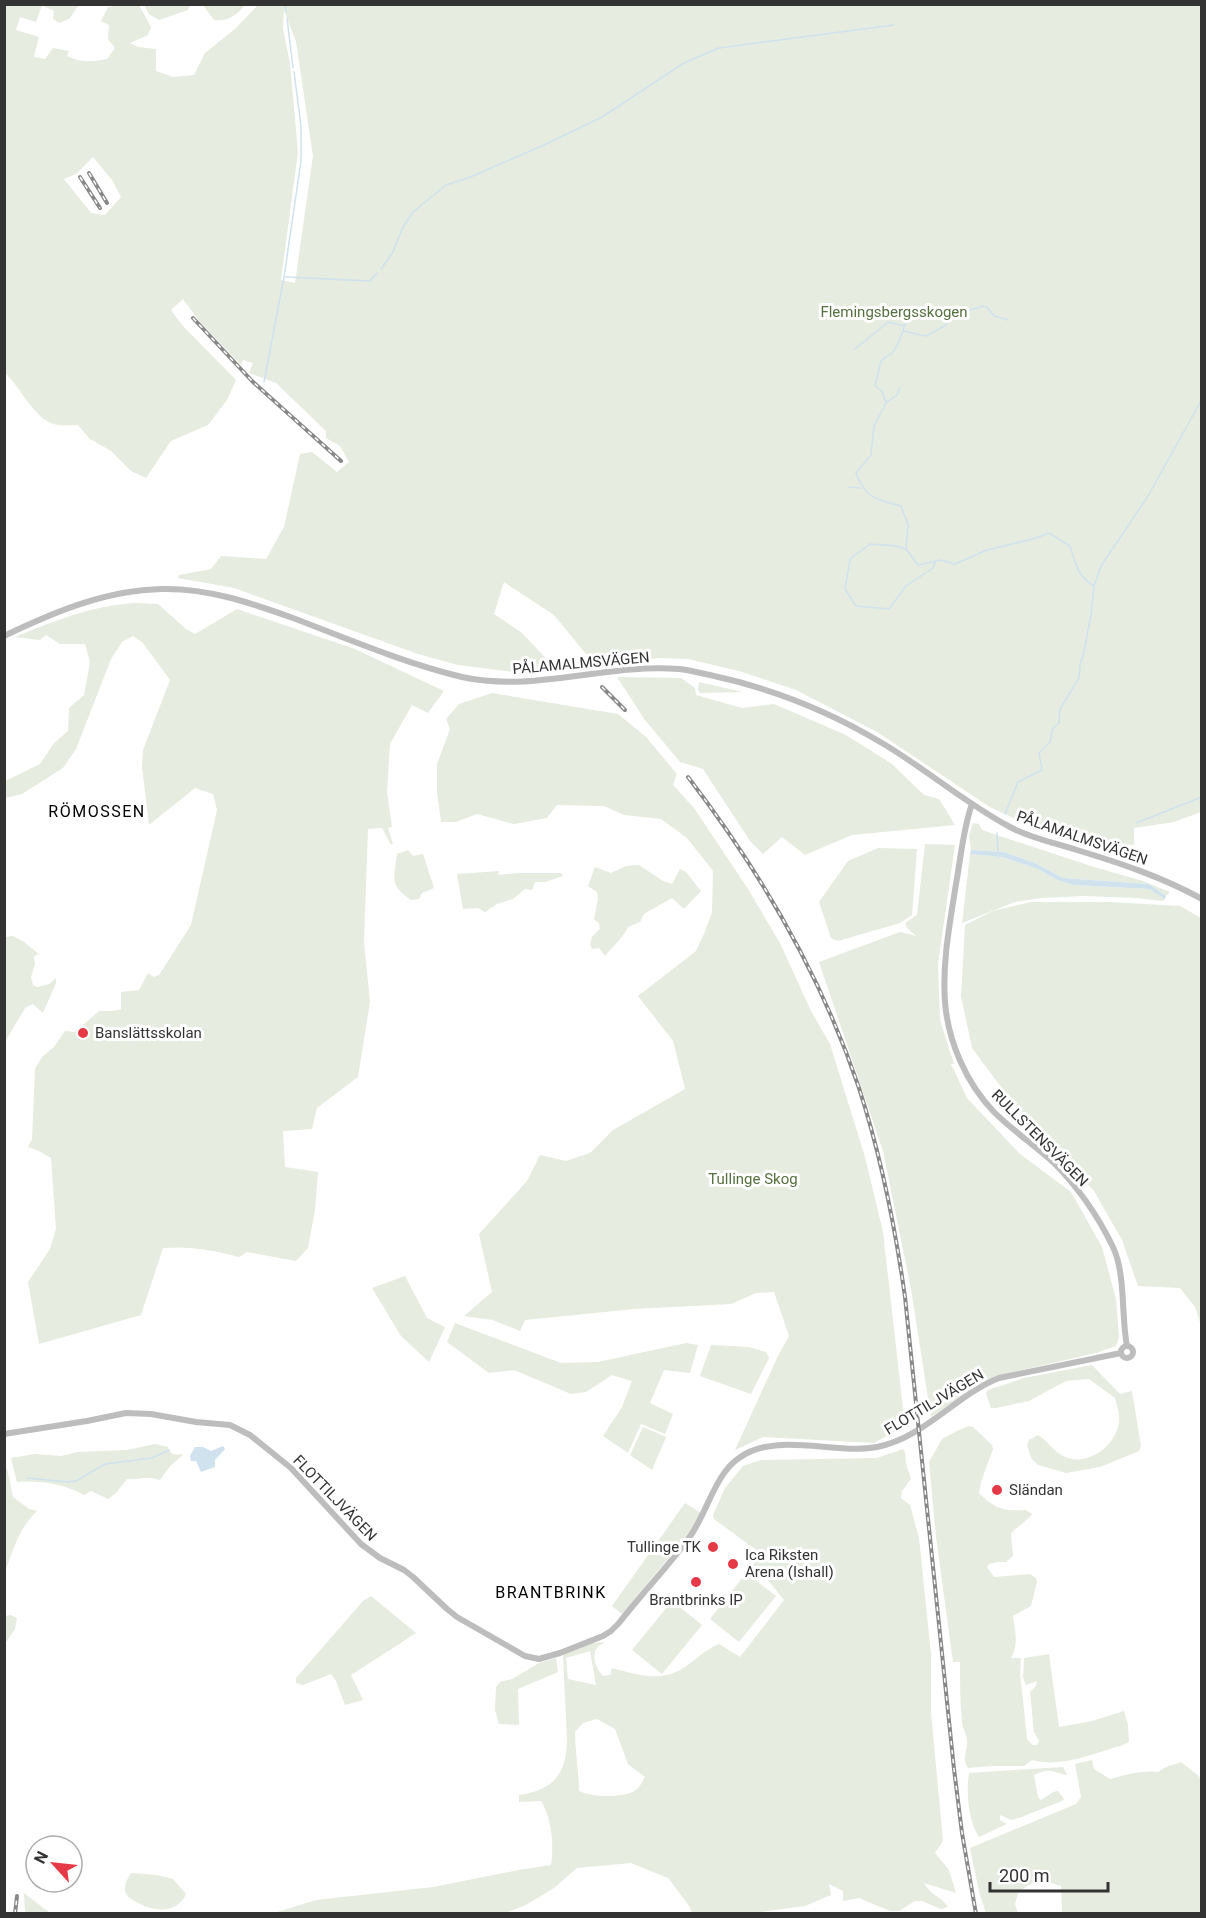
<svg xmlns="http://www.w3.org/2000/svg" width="1206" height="1918" viewBox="0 0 1206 1918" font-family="Roboto,sans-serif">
  <rect width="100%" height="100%" fill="#fff"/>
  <g fill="#e6ecdf" fill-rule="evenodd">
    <path d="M4,5H79L69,19L59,23L53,19L54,11L42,5L36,22L20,17L16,30L39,37L34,57L45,59L53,48L69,51L67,56C81,63 92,62 107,59L115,48L108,39L109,25L101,21L108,7L120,5H139L151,27L148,35L130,43L138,47L156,49V71L173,77L194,75L205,53L235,29L258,5H1201V812L1174,822L1134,828V845L1075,841L1028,825L990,807L877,732L796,690L739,671L688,659L660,658L595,665L554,615L504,582L494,614L522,633L556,669L523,673L458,665L418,654L234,588L178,578L179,575L211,569L221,556L266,559L284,527L300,454L312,452L337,472L349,462L340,446L326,438V431L276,383L249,373L253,363L243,360L241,365L200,322L183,299L171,310L183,326L236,380L227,400L208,425L171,441L146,478L131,471L111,451L90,439L78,425C72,425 65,426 59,425C35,423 22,388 5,373ZM284,10L296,42L313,156L295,283L281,280L298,152L290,63L283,29ZM93,157L112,180L121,197L105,215L91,213L64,179L76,174Z"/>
    <polygon points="144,5 190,5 188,10 159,20 149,14"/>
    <path d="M203,5L245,4V5C236,15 228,22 214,20Z"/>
    <path d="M136,603L158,604L186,629L195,634L237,609L355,649L444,691L428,713L412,705L390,744L387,792L392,827L388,828L393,844L391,845L382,828L368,829L364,942L370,1002L358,1077L317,1108L312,1129L283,1131L285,1167L318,1172L315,1210L308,1248L296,1261L247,1252L239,1257C213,1250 190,1246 163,1248L141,1315L39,1344L28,1282L50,1249L56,1229L51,1158L39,1151L28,1147L32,1139L35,1069L42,1057L54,1047L65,1031L75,1032L99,1011H113L121,1009V992L139,990L148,973L154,977L159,975L191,925L217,810L213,794L195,788L149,825L142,767L143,750L170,680L143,643L133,636L122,642L111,659L76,749L63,768L22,794L5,798V781L40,764L54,743L68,731L69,708L84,695L90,662L85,644H60L46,635L40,640L15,637C54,621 93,605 136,603Z"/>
    <polygon points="617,677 681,678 695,688 696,695 742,708 774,704 846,735 892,764 924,795 939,799 955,825 852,835 805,855 782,837 763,854 750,841 703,769 680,762 645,720"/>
    <polygon points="699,682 743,692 700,693 698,689"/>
    <polygon points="492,693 618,714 646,737 677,774 673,785 694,808 748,889 780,943 811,1011 830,1044 865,1157 883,1232 905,1426 874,1443 763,1437 735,1450 778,1356 789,1336 774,1292 756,1293 731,1304 634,1309 525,1320 520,1331 493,1320 464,1316 492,1292 479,1234 527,1181 540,1155 566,1161 590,1153 613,1130 685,1089 673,1041 638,996 696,951 704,934 712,912 713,871 687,838 661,819 624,815 604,806 557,805 547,818 514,824 477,814 456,822 441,822 437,792 437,764 450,729 446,719 459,704"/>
    <polygon points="973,823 979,824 982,830 1091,866 1143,881 1170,892 1166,896 1149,884 1063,878 1035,863 1004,852 971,850 969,836"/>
    <polygon points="925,844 955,845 938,964 940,1020 954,1064 951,1064 967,1098 1020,1154 1071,1192 1102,1247 1116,1299 1119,1337 1116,1346 1096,1353 996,1376 974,1388 931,1417 911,1289 883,1151 819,962 900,932 916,936 907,928 905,923 917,915"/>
    <polygon points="878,848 917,849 912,915 900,923 838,941 831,938 819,902 848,861"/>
    <path d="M408,850L413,856L423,854L434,888L422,893L419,899L411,900C389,885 394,879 397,854Z"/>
    <polygon points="970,854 1002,857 1038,869 1057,880 1073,885 1149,889 1165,899 1163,901 1137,898 1084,896 1042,898 1015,902 962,923"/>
    <path d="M639,865L663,881L672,884L680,869L686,872L701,891L684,909L672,898L644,914L640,922L628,927C623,938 613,946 605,956L599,948L592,949L590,944L592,937L600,929L599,923L594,919L598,899L597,892L588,886L595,867L611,873L626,866Z"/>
    <polygon points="499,871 498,875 517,873 561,873 563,876 545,882 535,882 532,890 525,889 513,899 497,904 485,912 478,908 463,909 457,874"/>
    <polygon points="1031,902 1109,902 1180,906 1201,918 1201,1325 1195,1307 1180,1288 1138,1286 1122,1240 1094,1191 1013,1103 972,1048 961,996 965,925 993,911"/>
    <polygon points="13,936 24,942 40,955 37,954 34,957 35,964 31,977 33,985 37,987 49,984 56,978 56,983 43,1013 33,1004 25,1008 5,1042 5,937"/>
    <polygon points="405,1276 427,1318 445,1327 429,1362 401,1336 372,1288"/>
    <polygon points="455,1323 561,1363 598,1362 686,1343 698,1345 690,1373 664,1370 650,1403 673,1414 665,1434 641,1424 628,1453 603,1436 622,1407 632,1381 612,1375 586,1392 571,1394 514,1370 489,1373 447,1342"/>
    <polygon points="711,1345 749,1347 766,1352 769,1358 751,1394 700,1376"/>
    <path d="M1092,1365L1120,1394L1132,1391L1141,1446L1139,1451L1100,1467L1066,1473L1038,1465L1031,1458L1027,1445L1029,1440L1038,1435C1047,1440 1053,1451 1063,1456C1087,1468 1116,1446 1119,1422C1120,1414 1117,1406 1115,1398L1089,1379L1066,1381L1029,1401L996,1408H991L986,1393L988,1390L1024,1378Z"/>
    <path d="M969,1426L973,1427L992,1445L993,1449L981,1482L979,1493C996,1510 1004,1511 1026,1510L1032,1514C1026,1522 1017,1526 1011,1534L1013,1556L1006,1562H997L989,1564L987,1567L994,1577L1030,1574L1036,1578L1037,1582L1031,1606L1013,1616C1015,1631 1019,1645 1011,1658H1021L1020,1672L1027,1739L1032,1745H1037L1039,1741L1034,1732L1030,1692L1036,1686L1037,1681L1026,1685L1023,1678L1024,1658L1049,1654L1059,1727L1092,1721L1124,1711L1128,1725L1129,1742L1123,1745C1095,1753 1062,1768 1032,1760L1024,1766H992L968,1768C961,1758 968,1751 967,1741C967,1735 963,1729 962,1723C960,1703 960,1682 960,1662H953L936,1537L929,1462L942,1439L959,1430Z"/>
    <polygon points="643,1427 666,1437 652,1470 630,1455"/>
    <path d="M155,1444L168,1447C171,1456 175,1455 184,1454L170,1466L160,1480C146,1475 141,1480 127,1479L116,1493L108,1499L91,1491L84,1495C65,1484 39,1480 17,1482L11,1458L35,1454L61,1456L77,1452L127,1450Z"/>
    <path d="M903,1449L905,1452L906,1464L911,1479L902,1491L901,1498L910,1505L919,1538L931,1654V1712L943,1841L935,1853L949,1870L956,1893L924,1883C929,1894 942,1897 948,1907L941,1909L922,1901H915L899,1911H890L859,1898L843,1901V1891L829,1884L831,1895L805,1906L753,1913H692L690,1907L668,1878L631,1863L577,1868L554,1888L526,1905L505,1913L271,1914L316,1900L433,1887L519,1870L551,1865C554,1846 552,1818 541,1801L519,1802V1795C553,1790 566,1775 567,1741L563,1654L591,1643L605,1642C589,1650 593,1664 603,1676L610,1675L612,1668C634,1674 658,1682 680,1670C694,1662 704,1650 719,1644L740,1657L784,1600L762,1573L753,1566L759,1552L714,1519L713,1515L725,1488L743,1466L761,1460L877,1458C886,1454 894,1453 903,1449ZM590,1651L596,1685L568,1679L566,1658ZM597,1719L615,1729L628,1764L645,1777C643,1780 640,1787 637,1789C626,1799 591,1797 579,1791C579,1771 575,1752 575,1732L583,1723Z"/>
    <path d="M7,1468L13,1497L29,1509L37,1511C17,1531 15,1547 5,1571L4,1469Z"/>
    <polygon points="685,1503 701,1513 689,1533 622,1614 612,1606"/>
    <polygon points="746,1573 776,1596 739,1642 710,1619"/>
    <polygon points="371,1596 416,1633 351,1675 363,1700 345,1705 336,1681 331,1674 303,1685 296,1683 296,1678 363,1601"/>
    <polygon points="672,1601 702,1625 662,1674 632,1650"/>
    <polygon points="11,1615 17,1618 15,1629 7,1641 5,1641 5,1616"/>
    <polygon points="556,1658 558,1672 518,1689 519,1725 499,1724 495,1710 496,1687 500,1682 512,1679 539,1663"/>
    <path d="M1092,1760L1094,1769L1110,1779C1126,1775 1141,1770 1158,1772L1166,1767L1181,1762L1201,1778V1913H1062L1061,1886L1039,1879L1019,1891L1015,1904L1018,1913H986L979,1892L970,1848L1076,1804L1081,1797L1075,1764Z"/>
    <path d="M1063,1767L1067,1774L1065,1775C1051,1771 1049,1768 1034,1775L1038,1797L1041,1800L1053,1792L1058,1791L1064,1799L1062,1801L1019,1818L1011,1820L1000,1815V1820L1007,1824L979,1837C968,1820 966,1792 969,1773Z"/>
    <path d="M131,1873L157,1875L173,1879L186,1894C178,1913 156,1912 140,1904C135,1901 127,1898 125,1891C124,1885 128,1878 131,1873Z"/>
    <polygon points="24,1893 50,1913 25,1913"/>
  </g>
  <g fill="#cfe2ee">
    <polygon points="971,850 1004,852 1035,863 1063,878 1149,884 1166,896 1165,899 1149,889 1073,885 1057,880 1038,869 1002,857 970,854"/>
    <polygon points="223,1446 225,1449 215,1460 215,1467 201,1472 196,1461 191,1461 190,1456 195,1447 203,1447 211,1451"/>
  </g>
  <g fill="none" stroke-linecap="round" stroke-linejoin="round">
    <g stroke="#cfe2ee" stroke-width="1.5">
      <polyline points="285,4 286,12"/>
      <polyline points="287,18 293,68"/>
      <polyline points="381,269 393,252 402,229 413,212 446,185 468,178 544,145 602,117 684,63 719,48 894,25"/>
      <polyline points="286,277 370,281 377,273"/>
      <path d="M922,314L911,313C903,324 901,344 892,353C889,356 884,358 881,361L875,386L882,391L886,403L874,426L871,455L856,473C867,500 876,499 901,506L908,524L906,549L918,565L941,560L955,564L987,550L1033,539L1049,533L1070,546C1075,563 1078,577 1094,586"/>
      <polyline points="903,331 926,336 946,325 952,316 983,306 987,307 994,316 1008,320"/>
      <polyline points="855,349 888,322 904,326"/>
      <polyline points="264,382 284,277 301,161 301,126 294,72"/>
      <polyline points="887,402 897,395 900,388"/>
      <polyline points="849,487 860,488"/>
      <polyline points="905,549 896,546 870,544 850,559 845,589 856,606 889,609 906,586 933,568 935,562"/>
      <polyline points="1005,814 1018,782 1042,770 1039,753 1050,742 1053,728 1059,723 1060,709 1079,678 1080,664 1083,656 1091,615 1094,586 1101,566 1148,496 1202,399"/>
      <polyline points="1136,823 1202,797"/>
      <polyline points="997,833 998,857"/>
      <polyline points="27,1478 68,1482 76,1481 105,1464 152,1458 169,1450"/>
    </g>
    <g stroke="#bdbdbd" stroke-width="6">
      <path d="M4,636C54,612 106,590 162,589C208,588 251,603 293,618C348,639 404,663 462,677C535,693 606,663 679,669C689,670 700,673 710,675C770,688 829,711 882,743C926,769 965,803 1010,827C1030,838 1055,843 1077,850C1120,863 1162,877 1202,899"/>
      <path d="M972,804C963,829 961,857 956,884C950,922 942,963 945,1002C948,1041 966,1083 994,1112C1012,1130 1034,1145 1053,1162C1078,1187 1098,1216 1113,1247C1126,1275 1121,1316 1127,1346"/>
      <circle cx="1127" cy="1352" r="6"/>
      <path d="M4,1434L87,1421L126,1413L151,1414L196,1422L230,1425L250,1435L291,1468L361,1544L380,1558L404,1570L413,1577L447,1609L457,1617L525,1656L539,1659L560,1653L603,1636L611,1631L619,1623C642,1593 669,1566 691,1535C707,1512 716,1473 739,1458C776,1431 834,1455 877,1447C924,1438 956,1395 999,1378L1121,1353"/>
    </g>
    <g stroke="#888" stroke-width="4">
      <g id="rail">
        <polyline points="89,173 107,203"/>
        <polyline points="80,177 100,208"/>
        <polyline points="193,318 253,382 341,461"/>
        <polyline points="602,687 625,710"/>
        <path d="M688,777C760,871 821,975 859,1088C881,1156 895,1226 905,1297L954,1769L962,1833L976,1914"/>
        <polyline points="15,1914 17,1896"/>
      </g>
    </g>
    <use href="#rail" stroke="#fff" stroke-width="1.5" stroke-dasharray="4.5" stroke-linecap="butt"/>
  </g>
  <g fill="#e63946" stroke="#fff" stroke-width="2">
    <circle cx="83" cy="1033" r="6"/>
    <circle cx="997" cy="1490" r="6"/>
    <circle cx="713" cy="1547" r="6"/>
    <circle cx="733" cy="1564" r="6"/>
    <circle cx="696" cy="1582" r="6"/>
  </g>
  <g text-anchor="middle" stroke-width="6" stroke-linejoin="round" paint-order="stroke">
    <g font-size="15" fill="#56703f" stroke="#fff">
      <text x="894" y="317">Flemingsbergsskogen</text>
      <text x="753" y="1184">Tullinge Skog</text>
    </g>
    <g font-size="15" fill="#333" stroke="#fff">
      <text transform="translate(581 663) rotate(-5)" y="5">PÅLAMALMSVÄGEN</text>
      <text transform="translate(1082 838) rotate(19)" y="5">PÅLAMALMSVÄGEN</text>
      <text transform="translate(1040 1138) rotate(45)" y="5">RULLSTENSVÄGEN</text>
      <text transform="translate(934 1402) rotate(-31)" y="5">FLOTTILJVÄGEN</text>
      <text transform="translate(335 1498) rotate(46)" y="5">FLOTTILJVÄGEN</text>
    </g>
    <g font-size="15" fill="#333" stroke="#fff" text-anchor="start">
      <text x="95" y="1038">Banslättsskolan</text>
      <text x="1009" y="1495">Sländan</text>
      <text x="701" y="1552" text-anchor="end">Tullinge TK</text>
      <text x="745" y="1560">Ica Riksten<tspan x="745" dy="17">Arena (Ishall)</tspan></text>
      <text x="696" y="1605" text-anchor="middle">Brantbrinks IP</text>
    </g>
    <g font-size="16" letter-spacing="1.5" fill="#000" stroke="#fff">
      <text x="97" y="817">RÖMOSSEN</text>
      <text x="551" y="1598">BRANTBRINK</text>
    </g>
  </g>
  <rect width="1206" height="1918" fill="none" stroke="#333333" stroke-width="12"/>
  <g transform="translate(54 1864) rotate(297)"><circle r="28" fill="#ffffff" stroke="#adadad" stroke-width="1.5"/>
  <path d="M0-4.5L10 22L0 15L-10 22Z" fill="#e63946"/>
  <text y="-9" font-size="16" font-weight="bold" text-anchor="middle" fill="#333333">N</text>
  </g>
  <path d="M990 1882v9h118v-9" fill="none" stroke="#333333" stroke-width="3"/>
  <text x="999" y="1882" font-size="18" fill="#333333" stroke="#ffffff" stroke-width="4.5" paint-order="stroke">200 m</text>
</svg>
